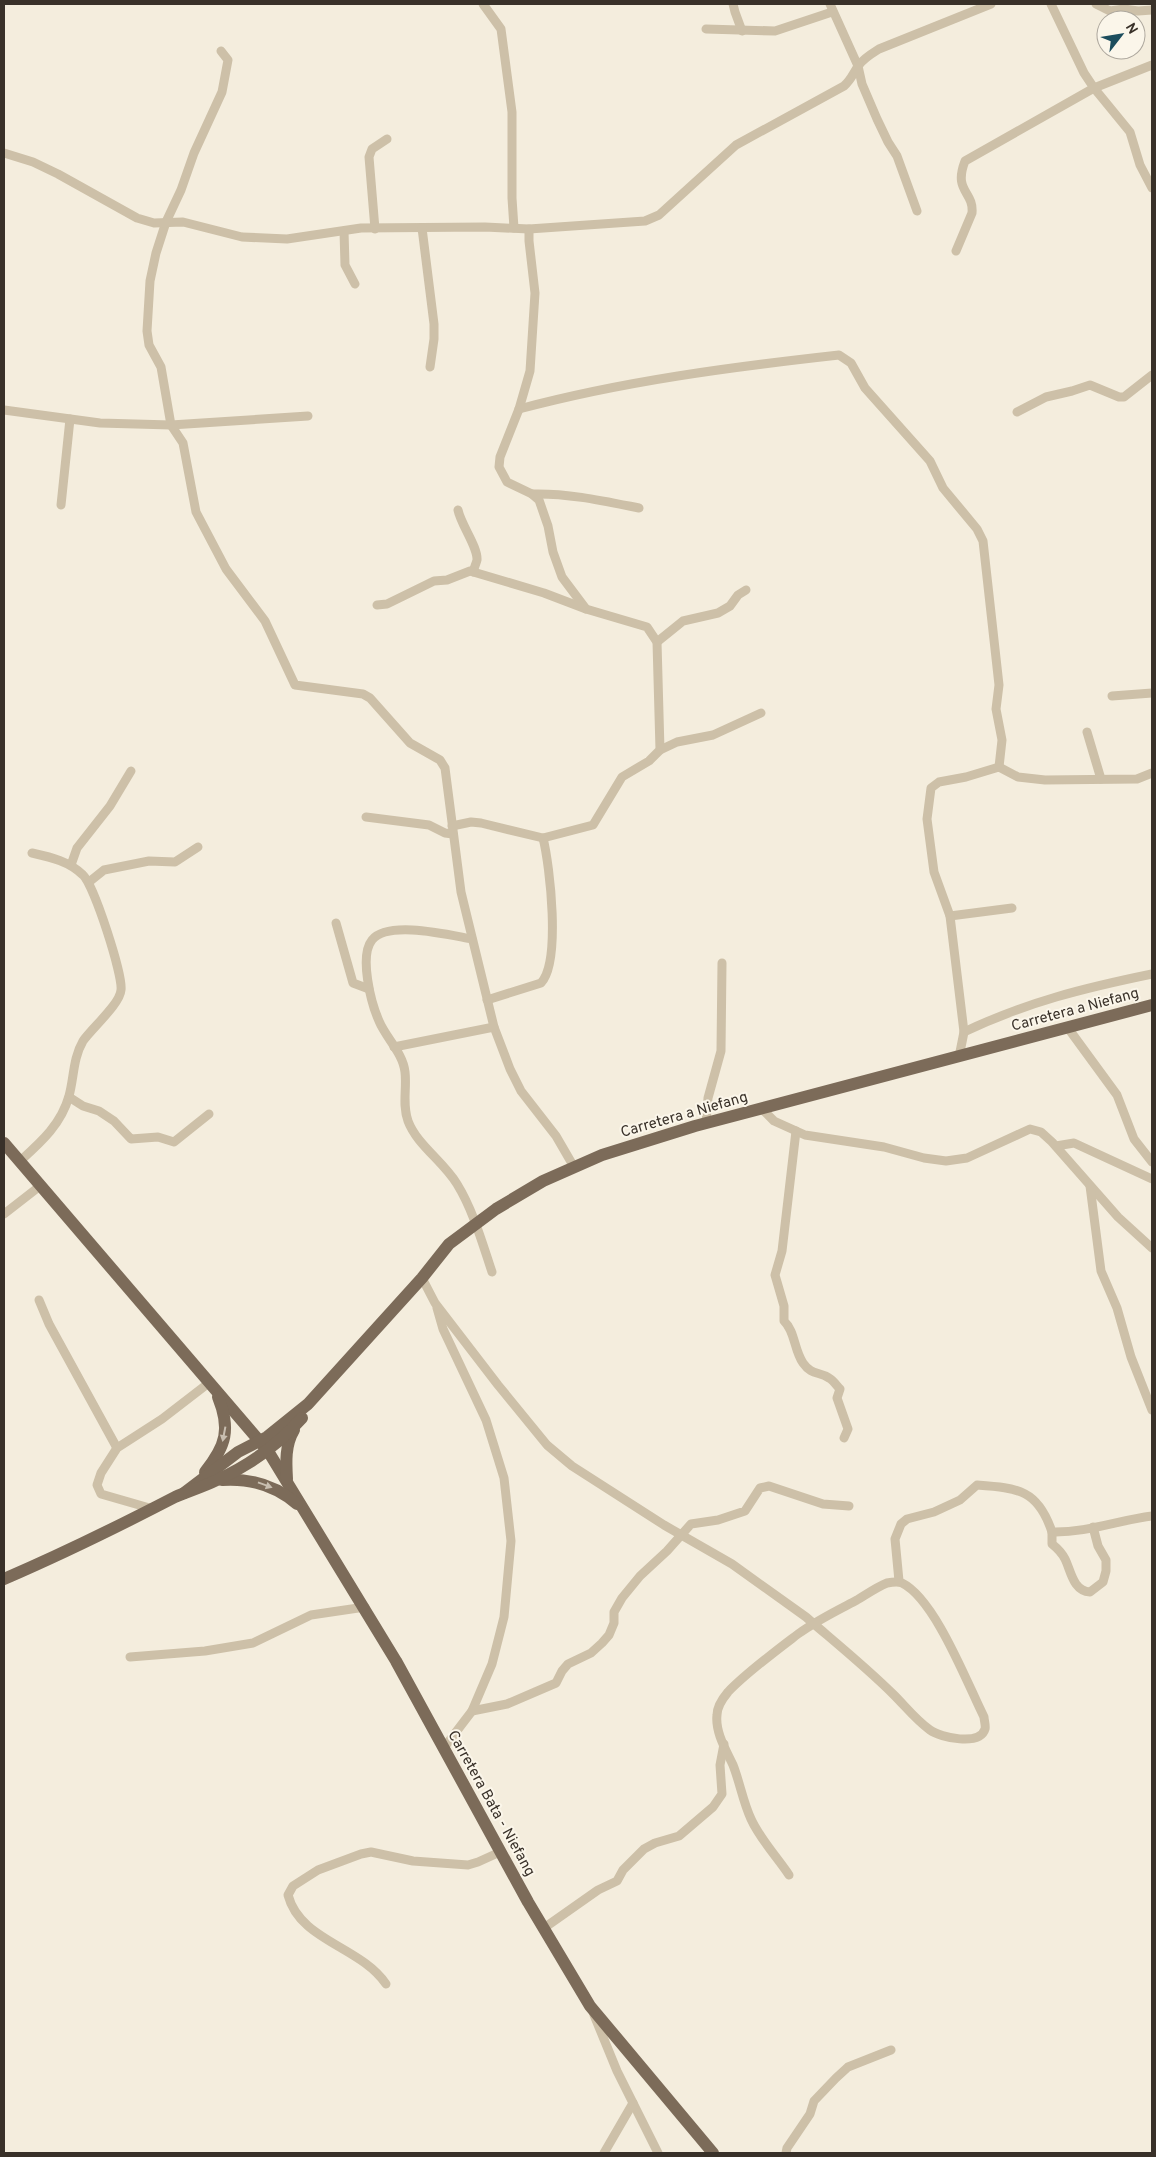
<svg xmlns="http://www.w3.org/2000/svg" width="1156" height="2157" viewBox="0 0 1156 2157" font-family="Overpass,sans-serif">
  <rect width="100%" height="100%" fill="#f4eddd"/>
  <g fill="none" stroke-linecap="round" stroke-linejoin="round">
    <g stroke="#cdc0a8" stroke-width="9">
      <polyline points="483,4 501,29 512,112 512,198 514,228"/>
      <polyline points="733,4 735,12 742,31"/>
      <polyline points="830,4 858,66 862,84 877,119 888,142 897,156 917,211"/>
      <polyline points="1051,4 1084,73 1094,88 1130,132 1140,165 1152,188"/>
      <polyline points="1096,4 1110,11 1124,9 1138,11 1152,10"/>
      <polyline points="706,29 775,31 832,12"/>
      <polyline points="221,51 228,60 222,92 194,153 181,190 166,222 156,253 150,281 147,331 149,345 161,367 171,425 183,443 196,512 226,569 265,621 295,685 363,694 370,698 410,743 440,760 445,768 461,892 494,1027 510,1069 521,1091 556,1136 574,1167"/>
      <path d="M4,153L33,162L58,174L137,218L154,223L183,222L242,237L287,239L361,228L485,227L529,229L645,221L659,215L736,145L844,86C852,79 853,73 859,65C864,58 871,54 879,49L991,4"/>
      <polyline points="422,228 434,324 434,339 430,367"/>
      <polyline points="375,229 369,157 372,149 387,139"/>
      <polyline points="344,231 345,265 355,284"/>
      <path d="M956,251L972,213C974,191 953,192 965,161L1094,88L1152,65"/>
      <path d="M519,409C624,381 731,367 839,355L851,363L865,388L930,461L943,488L977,529L983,541L999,685L996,709L1002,740L999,767"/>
      <polyline points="4,410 100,423 171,425 308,416"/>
      <polyline points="1017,412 1046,397 1072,391 1090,385 1119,397 1124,397 1152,375"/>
      <path d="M532,494C568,493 604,501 639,508"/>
      <polyline points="61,505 70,419"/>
      <path d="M458,510C461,525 478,547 477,560C476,564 474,568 473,572"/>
      <polyline points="377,605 387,604 434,581 447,580 470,571 544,593 586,609"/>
      <polyline points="657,642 683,621 718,613 730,606 738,595 746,590"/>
      <polyline points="1112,696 1152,693"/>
      <polyline points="1087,732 1101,779"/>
      <polyline points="660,750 677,742 713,735 761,713"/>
      <polyline points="366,817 429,825 445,833 453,834"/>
      <polyline points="452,826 471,822 481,823 543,838 593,825 622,777 649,761 660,750 657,642 647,627 586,609 562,577 553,552 548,526 539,500 532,494 507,482 499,467 500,457 519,409 530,371 535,293 529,241 529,229"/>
      <polyline points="71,865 77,848 110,806 131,771"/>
      <polyline points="89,882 104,870 149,861 175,862 198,847"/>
      <polyline points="950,916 1012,908"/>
      <polyline points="336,923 353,983 369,989"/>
      <path d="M472,939C449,935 388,920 372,940C359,956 371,1003 379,1021C386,1038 403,1053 405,1072C407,1088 402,1104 408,1121C417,1145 443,1161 457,1184C473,1210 482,1242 492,1272"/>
      <path d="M487,1000L541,983C561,962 550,866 543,838"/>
      <polyline points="1068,1028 1117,1095 1134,1139 1152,1162"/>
      <path d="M964,1032C1027,1002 1084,988 1152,974"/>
      <polyline points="394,1047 494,1027"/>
      <polyline points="959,1057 964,1032 950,916 934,872 927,819 931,788 939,782 966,777 999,767 1018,777 1045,780 1137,779 1152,773"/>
      <polyline points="69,1097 83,1106 99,1111 114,1121 131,1139 158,1137 174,1142 209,1114"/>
      <polyline points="762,1109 774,1121 805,1135 884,1147 924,1158 946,1161 967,1158 1030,1129 1041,1132 1052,1142 1118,1217 1152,1248"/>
      <polyline points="706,1123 708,1098 721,1051 722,963"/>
      <path d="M796,1131L782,1251L775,1275L784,1306V1321C795,1331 794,1350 803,1363C812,1376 819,1371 829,1378C833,1380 837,1386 840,1389L837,1398L848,1429L844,1438"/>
      <polyline points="1056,1146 1074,1143 1152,1179"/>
      <path d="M19,1162C40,1143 61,1125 69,1096C74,1078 73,1058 83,1041C92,1028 120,1004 121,990C123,975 94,885 83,875C69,861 50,857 32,853"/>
      <polyline points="1090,1186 1101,1271 1117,1308 1131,1357 1152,1410"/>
      <polyline points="4,1214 40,1186"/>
      <path d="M422,1278L435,1303L498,1385L547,1445L572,1466L664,1525L732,1564L806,1617L814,1624C841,1647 869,1670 894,1695C906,1707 916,1720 930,1730C941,1738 980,1746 985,1729C986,1726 984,1720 984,1717C967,1683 935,1599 902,1583C898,1581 892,1582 887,1583C877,1587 867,1594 857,1600C838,1610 817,1620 798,1634C777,1650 746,1673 728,1692C723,1698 717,1707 717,1715C715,1732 726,1750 733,1765C740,1783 743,1802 751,1819C760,1839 777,1857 789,1875"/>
      <polyline points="39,1300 49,1324 117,1448"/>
      <polyline points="437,1308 443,1329 486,1420 504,1478 511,1541 504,1617 492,1664 472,1711 443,1749"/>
      <polyline points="153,1509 101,1494 97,1485 101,1473 117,1448 162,1419 210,1382"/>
      <path d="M1052,1532V1544C1057,1548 1062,1553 1065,1559C1071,1571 1073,1591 1090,1592L1103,1582L1106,1571V1560L1098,1546L1093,1527"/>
      <path d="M899,1581L895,1539L901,1524L907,1519L934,1512L960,1500L977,1485C1019,1488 1038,1490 1052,1532C1086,1533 1119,1520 1152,1516"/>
      <polyline points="130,1657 205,1651 253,1643 311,1615 365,1607"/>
      <polyline points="472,1711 507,1704 556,1683 562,1671 568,1664 591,1653 602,1643 609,1635 614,1623 614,1612 622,1598 640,1576 667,1551 691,1524 718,1520 745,1511 760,1488 769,1486 823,1504 849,1506"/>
      <polyline points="544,1928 598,1890 617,1881 623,1870 644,1849 655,1843 679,1836 713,1807 722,1794 720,1765 724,1744"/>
      <path d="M386,1984C360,1946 300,1941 288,1895L293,1886L318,1870L361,1854L371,1852L413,1861L468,1865L478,1862L500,1852"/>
      <polyline points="594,2015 617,2071 658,2153"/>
      <polyline points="604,2153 633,2103"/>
      <polyline points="786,2153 787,2148 810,2114 814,2101 836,2078 848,2067 891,2050"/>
    </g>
    <g stroke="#7c6b59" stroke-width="12">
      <polyline points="4,1143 268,1451 396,1661 528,1902 590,2006 713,2153"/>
      <path d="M205,1472C226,1446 231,1429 218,1397"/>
      <path d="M287,1479C286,1462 285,1445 294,1430"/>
      <path d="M222,1480C251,1478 275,1485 297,1504"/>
      <polyline points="184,1493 238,1452 267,1437 308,1404 422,1278 449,1244 496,1209 543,1181 602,1155 695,1126 1152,1005"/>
      <path d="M4,1579C62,1554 119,1526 175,1497C189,1491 203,1487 217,1480C250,1465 278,1445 302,1418"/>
    </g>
  </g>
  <defs><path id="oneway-solid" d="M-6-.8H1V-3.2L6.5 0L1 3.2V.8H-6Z" transform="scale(1.25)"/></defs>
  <g fill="#c8beb0">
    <use href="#oneway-solid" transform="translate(224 1434) rotate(101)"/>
    <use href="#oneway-solid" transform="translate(265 1485) rotate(20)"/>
  </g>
  <g text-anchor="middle" stroke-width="4" stroke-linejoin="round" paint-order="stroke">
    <g font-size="15" fill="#393129" stroke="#fbf6ea">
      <text transform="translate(1075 1009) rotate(-15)" y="5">Carretera a Niefang</text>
      <text transform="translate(684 1114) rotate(-16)" y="5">Carretera a Niefang</text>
      <text transform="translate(492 1803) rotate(61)" y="5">Carretera Bata - Niefang</text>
    </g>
  </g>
  <rect width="1156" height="2157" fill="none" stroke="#393129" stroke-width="10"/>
  <g transform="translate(1121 35) rotate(59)"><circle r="24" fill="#fbf6ea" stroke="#ada79d"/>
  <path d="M0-4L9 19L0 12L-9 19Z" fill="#1c4d5d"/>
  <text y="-8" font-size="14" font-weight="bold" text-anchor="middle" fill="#393129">N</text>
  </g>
</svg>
